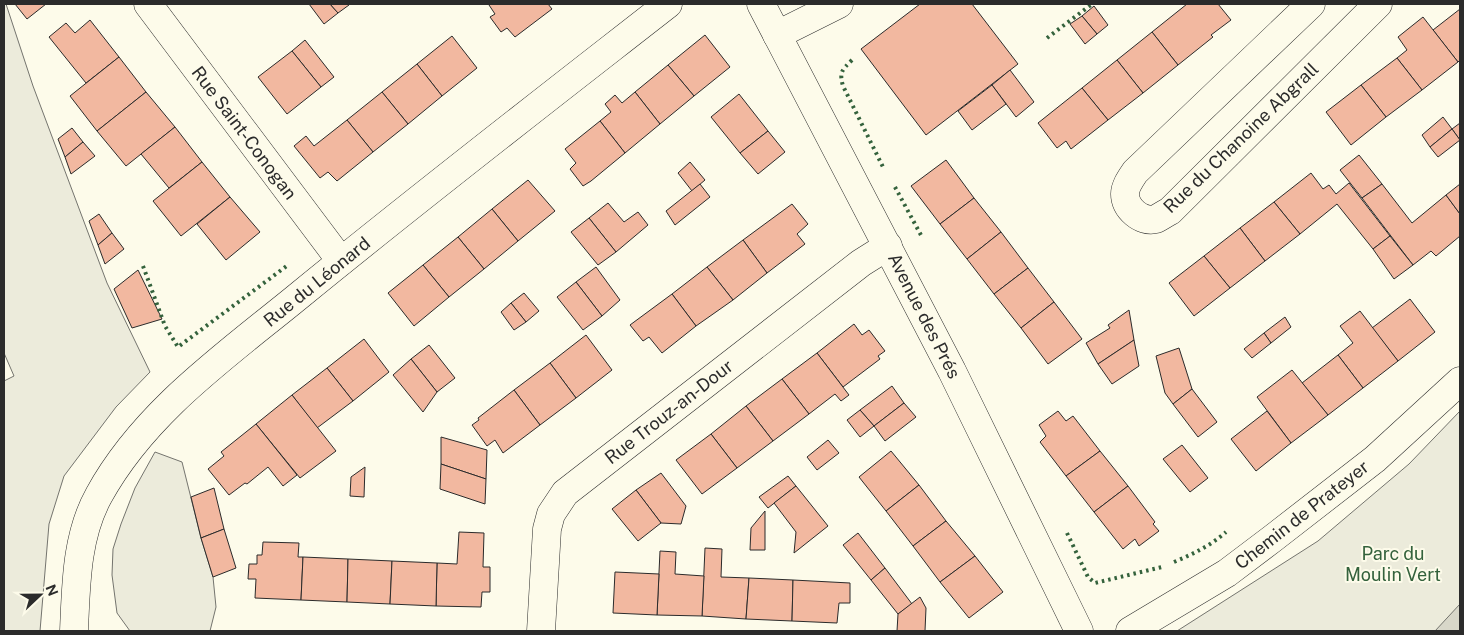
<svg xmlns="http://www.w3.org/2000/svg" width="1464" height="635" viewBox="0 0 1464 635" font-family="'Public Sans',sans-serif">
  <rect width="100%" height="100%" fill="#fdfbea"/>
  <g fill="#ecebdb" stroke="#74746e">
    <polygon points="4,4 6,4 33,86 107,283 150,372 116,407 64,476 49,524 40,631 4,631 4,381 14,376 4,353"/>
    <polygon points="1460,411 1460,631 1177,631 1318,541 1409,464"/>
    <polygon points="155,452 182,462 201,538 213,577 216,607 210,631 130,631 117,613 112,575 113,549 121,524 135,488"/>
  </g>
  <polygon fill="#d8d7c9" stroke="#74746e" points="1460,604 1460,631 1435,631"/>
  <g fill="#f2b8a0" stroke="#2b2b2b">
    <polygon points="15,4 46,4 27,19"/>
    <polygon points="309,4 330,4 338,13 324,24"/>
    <polygon points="330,4 348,4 349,5 338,13"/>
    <polygon points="491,4 548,4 552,9 515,37 507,28 501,32 490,17 495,14 489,5"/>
    <polygon points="920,4 972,4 1018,64 926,135 861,49"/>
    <polygon points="1187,4 1218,4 1231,20 1211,35 1213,37 1178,65 1152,32"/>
    <polygon points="1094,6 1108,25 1097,34 1082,16"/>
    <polygon points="1460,9 1460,60 1458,62 1433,30"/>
    <polygon points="1082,16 1097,34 1085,44 1070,24"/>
    <polygon points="1423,17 1458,62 1422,90 1397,58 1407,50 1398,37"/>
    <polygon points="90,20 119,57 86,83 49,37 66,23 75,33"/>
    <polygon points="1152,32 1178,65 1143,93 1117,60"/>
    <polygon points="705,35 730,67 694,96 668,65"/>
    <polygon points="452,36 477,68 442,96 417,64"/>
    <polygon points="305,40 334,77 321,87 292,51"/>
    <polygon points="292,51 321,87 287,114 258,77"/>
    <polygon points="119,57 146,92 97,131 70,96"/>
    <polygon points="1397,58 1422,90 1386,117 1361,85"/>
    <polygon points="1117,60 1143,93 1108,120 1082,88"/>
    <polygon points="417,64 442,96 408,124 382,92"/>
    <polygon points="668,65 694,96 660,124 635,92"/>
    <polygon points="1010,70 1034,102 1016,117 992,85"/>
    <polygon points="992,85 1006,104 972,130 958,111"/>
    <polygon points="1361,85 1386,117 1351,145 1326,112"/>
    <polygon points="1082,88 1108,120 1071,149 1066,141 1057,148 1038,123"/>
    <polygon points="146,92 175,127 126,166 97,131"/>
    <polygon points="382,92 408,124 373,152 347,120"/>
    <polygon points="635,92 660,124 625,153 600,121 611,112 605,104 615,95 622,103"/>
    <polygon points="739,94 768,131 740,153 711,117"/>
    <polygon points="1443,117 1452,129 1430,147 1422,135"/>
    <polygon points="347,120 373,152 337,181 328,172 320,178 294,146 306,136 314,146"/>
    <polygon points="600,121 625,153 591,181 583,186 570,169 576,163 565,149"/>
    <polygon points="1460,123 1460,140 1452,129"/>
    <polygon points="175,127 202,162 169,188 141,154"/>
    <polygon points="72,128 83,142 65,157 58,139"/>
    <polygon points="1452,129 1460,140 1438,157 1430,147"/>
    <polygon points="768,131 785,152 758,174 740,153"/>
    <polygon points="83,142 95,156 71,174 65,157"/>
    <polygon points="1359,155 1382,184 1362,198 1340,170"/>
    <polygon points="946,160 974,198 940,224 911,186"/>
    <polygon points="202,162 230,197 181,236 153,201"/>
    <polygon points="690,162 705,180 692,191 678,173"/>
    <polygon points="1311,173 1323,189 1329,185 1336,194 1349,183 1390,236 1373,249 1337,204 1300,234 1274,202"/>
    <polygon points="528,180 555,211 518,241 492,209"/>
    <polygon points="700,184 710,197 675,225 666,211"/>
    <polygon points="1382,184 1412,223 1446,195 1460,214 1460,236 1436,256 1431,251 1413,265 1362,198"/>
    <polygon points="1460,184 1460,214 1446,195"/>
    <polygon points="230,197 260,232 226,260 197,224"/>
    <polygon points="974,198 1001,232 967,259 940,224"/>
    <polygon points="1274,202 1300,234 1265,261 1240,228"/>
    <polygon points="608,203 624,222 638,212 648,225 616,252 589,218"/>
    <polygon points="792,204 808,224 797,234 805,244 767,273 743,240"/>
    <polygon points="492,209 518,241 484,269 458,237"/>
    <polygon points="99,214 112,233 98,245 89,221"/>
    <polygon points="589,218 616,252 598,265 571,232"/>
    <polygon points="1240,228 1265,261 1230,288 1204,256"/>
    <polygon points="1001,232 1028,268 994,294 967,259"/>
    <polygon points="112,233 124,249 105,264 98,245"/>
    <polygon points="1390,236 1413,265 1394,279 1373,249"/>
    <polygon points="458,237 484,269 449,297 423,265"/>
    <polygon points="743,240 767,273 733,300 707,267"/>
    <polygon points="1204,256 1230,288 1194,316 1169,283"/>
    <polygon points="423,265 449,297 414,326 388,293"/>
    <polygon points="596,267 620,300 602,316 576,282"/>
    <polygon points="707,267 733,300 696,326 672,294"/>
    <polygon points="1028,268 1054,302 1021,328 994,294"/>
    <polygon points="138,270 162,319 132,328 114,289"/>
    <polygon points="576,282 602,316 583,330 557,297"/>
    <polygon points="524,293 539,311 526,322 511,303"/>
    <polygon points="672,294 696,326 662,353 649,337 643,341 630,325"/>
    <polygon points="1410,299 1435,332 1398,361 1372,328"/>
    <polygon points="1054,302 1082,339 1048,364 1021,328"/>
    <polygon points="511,303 526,322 514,330 501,312"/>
    <polygon points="1129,310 1134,340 1098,364 1086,343 1110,328 1108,325"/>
    <polygon points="1360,311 1398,361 1363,388 1338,355 1353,343 1340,326"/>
    <polygon points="1285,317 1291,327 1271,343 1264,333"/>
    <polygon points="854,324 862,335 869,330 885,351 878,356 880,359 843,387 817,353"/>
    <polygon points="1264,333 1271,343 1252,358 1244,349"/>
    <polygon points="586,335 612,370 576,398 550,363"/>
    <polygon points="364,339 389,372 353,401 327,368"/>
    <polygon points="1134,340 1139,366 1112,384 1098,364"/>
    <polygon points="429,345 455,378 437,392 411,359"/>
    <polygon points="1179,348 1192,389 1173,404 1165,393 1156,356"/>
    <polygon points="817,353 849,395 841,401 835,394 809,414 782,379"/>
    <polygon points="1338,355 1363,388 1328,415 1302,383"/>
    <polygon points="411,359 437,392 423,412 393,375"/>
    <polygon points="550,363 576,398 540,425 514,390"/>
    <polygon points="327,368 353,401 317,428 292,395"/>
    <polygon points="1292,370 1328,415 1291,443 1257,397"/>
    <polygon points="782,379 809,414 773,441 746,406"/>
    <polygon points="892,386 904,403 874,426 860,410"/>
    <polygon points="1192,389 1217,422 1198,437 1173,404"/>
    <polygon points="514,390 540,425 503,453 495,440 487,446 472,425 479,420 478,418"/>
    <polygon points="292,395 336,451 300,478 256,424"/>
    <polygon points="904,403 916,417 885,441 874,426"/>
    <polygon points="746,406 773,441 737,468 711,434"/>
    <polygon points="860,410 874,426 860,437 847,420"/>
    <polygon points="1058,411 1066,421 1073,416 1100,451 1066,476 1040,442 1046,436 1039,425"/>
    <polygon points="1267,411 1291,443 1256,471 1231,439"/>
    <polygon points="256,424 297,475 283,486 268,467 247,484 245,483 229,495 208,469 224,456 221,452"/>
    <polygon points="711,434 737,468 702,494 676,460"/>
    <polygon points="441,437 487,450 486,479 441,464"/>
    <polygon points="828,440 839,453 817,470 807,457"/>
    <polygon points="1182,445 1208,478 1190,492 1163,459"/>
    <polygon points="891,451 919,485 886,511 859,477"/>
    <polygon points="1100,451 1128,486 1094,512 1066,476"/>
    <polygon points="441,464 486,479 485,504 440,489"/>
    <polygon points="365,467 364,497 350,496 351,477"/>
    <polygon points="661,473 686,506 681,524 661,523 636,490"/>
    <polygon points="788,476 796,486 768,508 759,497"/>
    <polygon points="919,485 946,521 913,546 886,511"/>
    <polygon points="796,486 828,526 794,553 796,532 774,503"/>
    <polygon points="1128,486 1155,522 1153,524 1159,531 1139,546 1135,539 1123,549 1094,512"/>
    <polygon points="214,488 224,529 201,538 191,497"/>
    <polygon points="636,490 661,523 638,541 612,509"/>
    <polygon points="765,511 765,550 750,550 751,528"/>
    <polygon points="946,521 975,556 940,582 913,546"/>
    <polygon points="224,529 236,568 213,577 201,538"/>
    <polygon points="459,532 484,533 483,567 490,567 490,592 482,592 481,607 436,606 437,563 457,564"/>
    <polygon points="858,533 885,568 871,580 843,545"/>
    <polygon points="263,542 299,543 298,557 303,557 301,600 255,598 256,579 248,579 249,564 257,564 257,555 262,555"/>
    <polygon points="705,548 722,549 721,577 749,578 746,619 702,616"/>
    <polygon points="660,551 676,552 675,574 704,576 702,616 657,615"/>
    <polygon points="975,556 1003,592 969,618 940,582"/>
    <polygon points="303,557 348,559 347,602 301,600"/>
    <polygon points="348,559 392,561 390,604 347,602"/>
    <polygon points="392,561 437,563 436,606 390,604"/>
    <polygon points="885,568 912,604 898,614 871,580"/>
    <polygon points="615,572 659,574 657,615 613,613"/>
    <polygon points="749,578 793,580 792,621 746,619"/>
    <polygon points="793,580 850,583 850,603 839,603 837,623 792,621"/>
    <polygon points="920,597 926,608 925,631 897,631 898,614"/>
  </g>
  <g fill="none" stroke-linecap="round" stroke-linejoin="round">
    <g stroke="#2b2b2b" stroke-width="29">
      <g id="minor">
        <polyline points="148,4 341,261"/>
        <polyline points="761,4 952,371 1079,631"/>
        <path d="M1311,4L1135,172C1131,178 1125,186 1125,194C1125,208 1141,223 1156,219C1160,217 1166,213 1170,211L1378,4"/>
        <polyline points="777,35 839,4"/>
        <path d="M74,631C76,586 76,536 99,495C145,411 228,354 301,294C422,195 545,100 668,4"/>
        <polyline points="541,631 547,529 551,514 565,493 861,263 888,246"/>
        <polyline points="1130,631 1227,573 1272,539 1375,459 1460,381"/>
      </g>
    </g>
    <use href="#minor" stroke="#fdfbea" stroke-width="28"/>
    <g stroke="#34623c" stroke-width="4" stroke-dasharray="2.5 4" stroke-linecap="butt">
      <polyline points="1047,38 1092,4"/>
      <path d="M852,60C842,70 839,72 843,86L883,167"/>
      <polyline points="895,187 922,237"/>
      <polyline points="143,266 165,326 178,347 288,265"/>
      <polyline points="1067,533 1088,577 1095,583 1162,567"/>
      <path d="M1174,562C1193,554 1210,546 1226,532"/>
    </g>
  </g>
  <g text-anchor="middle" stroke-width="4" stroke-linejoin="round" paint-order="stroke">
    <g font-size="18" fill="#2b2b2b" stroke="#fdfbea">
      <text transform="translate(244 133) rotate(53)" y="6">Rue Saint-Conogan</text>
      <text transform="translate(1241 138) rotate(-44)" y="6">Rue du Chanoine Abgrall</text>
      <text transform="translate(317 282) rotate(-39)" y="6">Rue du Léonard</text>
      <text transform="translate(924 316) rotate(63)" y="6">Avenue des Prés</text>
      <text transform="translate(669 412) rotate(-38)" y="6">Rue Trouz-an-Dour</text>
      <text transform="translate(1302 515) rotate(-38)" y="6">Chemin de Prateyer</text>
    </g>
    <g font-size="18" fill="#34623c" stroke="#fdfbea">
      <text x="1393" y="560">Parc du<tspan x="1393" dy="21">Moulin Vert</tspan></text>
    </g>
  </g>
  <rect width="1464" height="635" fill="none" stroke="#2b2b2b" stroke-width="10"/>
  <g transform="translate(40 595) rotate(68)" stroke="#fdfbea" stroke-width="4" paint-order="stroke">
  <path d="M0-4L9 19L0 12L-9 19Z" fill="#2b2b2b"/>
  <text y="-8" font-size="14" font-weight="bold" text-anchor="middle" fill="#2b2b2b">N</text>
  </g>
</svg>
